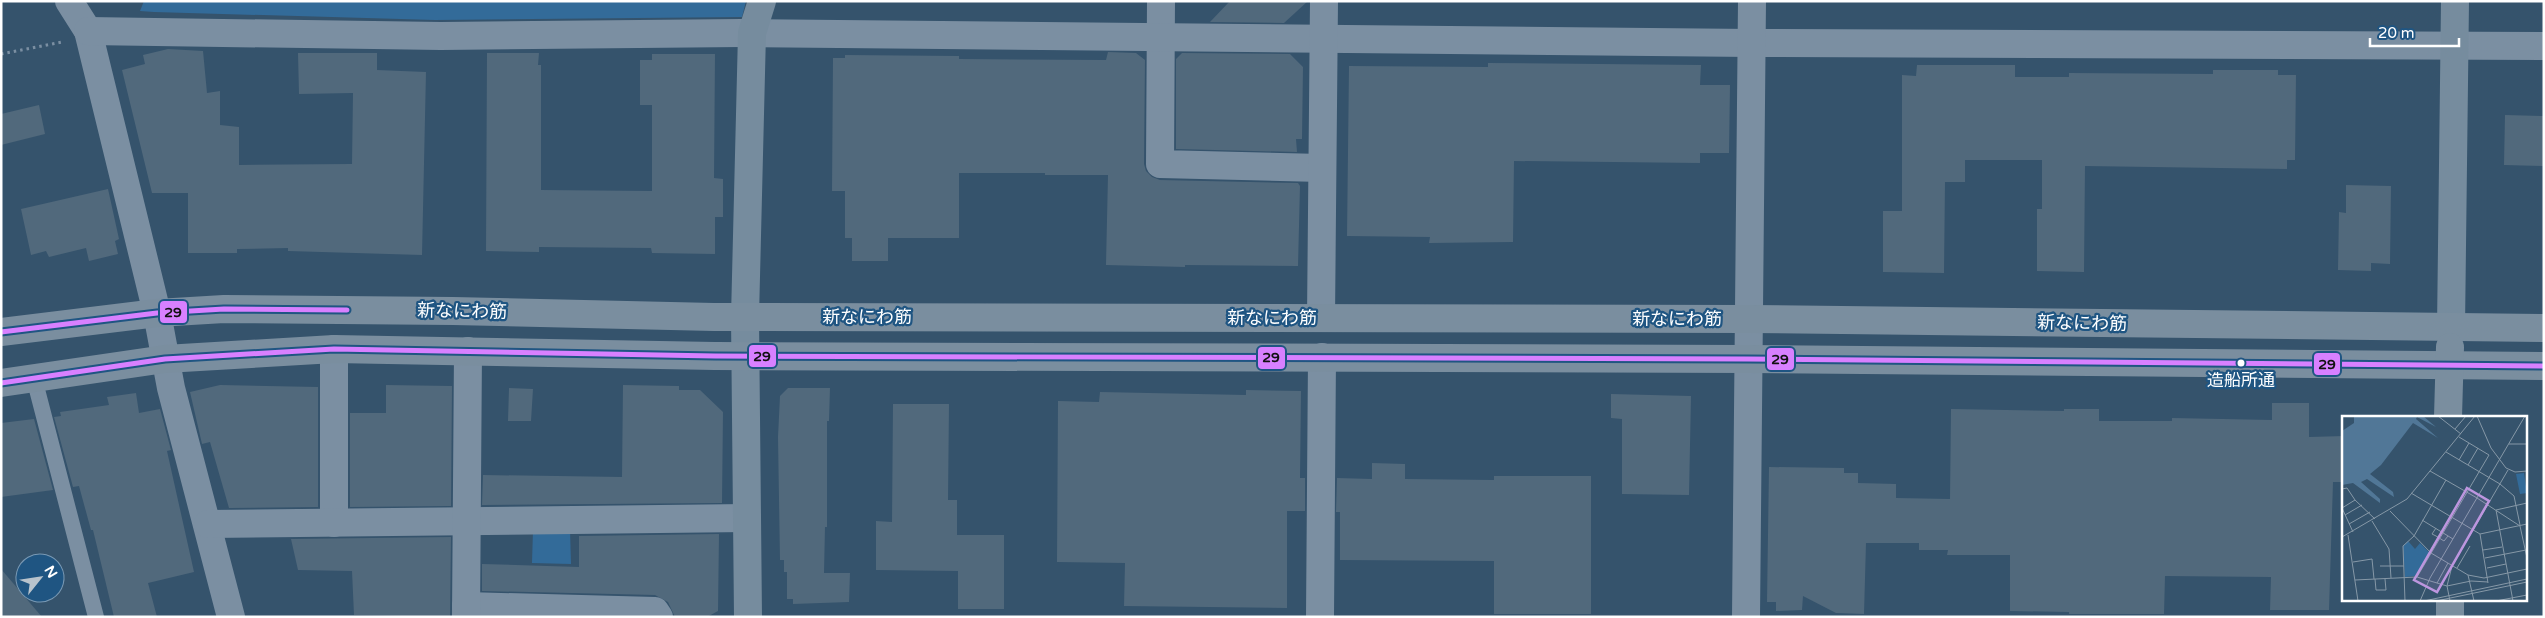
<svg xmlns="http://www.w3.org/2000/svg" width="2545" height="618" viewBox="0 0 2545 618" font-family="'Varela Round','Noto Sans JP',sans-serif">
  <rect width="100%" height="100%" fill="#35536c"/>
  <g fill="#336b99">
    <polygon points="144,1 746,1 742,17 435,20 154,12 140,11"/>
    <polygon points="533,530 570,530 571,564 532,563"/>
  </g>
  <g fill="#51697c">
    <polygon points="1230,1 1308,1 1284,23 1210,22"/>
    <polygon points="168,49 203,51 207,93 220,91 220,125 239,127 239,165 352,164 353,93 299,94 298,53 377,53 377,70 426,72 422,255 288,251 288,248 237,249 237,253 188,253 188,193 152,193 122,70 145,64 143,55"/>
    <polygon points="1108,52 1136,53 1145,60 1144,164 1146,171 1152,177 1160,180 1298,183 1300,186 1298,266 1185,265 1185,267 1106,265 1108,175 1045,175 1045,173 959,173 959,238 888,238 888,261 852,261 852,238 845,238 845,191 832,191 833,58 845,58 845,55 959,56 959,59 1106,60"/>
    <polygon points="487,53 539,53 538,65 541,65 541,190 652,191 652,105 640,105 640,60 652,60 652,54 715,54 714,178 723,179 723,217 715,217 715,254 652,253 651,248 539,247 539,252 486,251"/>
    <polygon points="1182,53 1290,54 1303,67 1302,139 1296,139 1297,152 1176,149 1176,59"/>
    <polygon points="1488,63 1701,65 1700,85 1730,85 1729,153 1700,153 1700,163 1514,161 1513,242 1429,243 1430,237 1347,236 1349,66 1488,67"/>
    <polygon points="1917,65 2015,65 2015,77 2069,77 2069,73 2213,74 2213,70 2278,70 2278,75 2296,75 2295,160 2287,160 2287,169 2085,166 2084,272 2037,271 2037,209 2042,209 2042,160 1965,160 1965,182 1945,182 1944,273 1883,272 1883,211 1902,211 1902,75 1916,76"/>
    <polygon points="39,105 45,134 1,145 1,114"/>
    <polygon points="2505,115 2544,116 2544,166 2504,165"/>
    <polygon points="2346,185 2391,186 2390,264 2371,263 2371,271 2338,270 2339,212 2346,213"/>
    <polygon points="108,189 119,239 115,241 118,254 89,261 86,248 49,257 46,251 31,255 21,209"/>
    <polygon points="220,385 318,387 318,507 229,508 210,442 202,444 190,392"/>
    <polygon points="386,385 452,386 451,506 350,507 350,413 386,413"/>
    <polygon points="623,385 679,386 679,390 700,390 723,412 722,503 482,505 483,475 622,477"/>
    <polygon points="509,388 533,389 531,421 508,421"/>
    <polygon points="788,388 830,388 829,421 827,421 827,527 825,527 824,573 850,573 849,602 793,604 793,599 787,599 787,572 784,572 784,560 780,560 778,437 780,396"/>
    <polygon points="1246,390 1301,391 1300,478 1305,478 1305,511 1287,511 1287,608 1124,606 1125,563 1057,562 1058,401 1099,402 1100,392 1246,395"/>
    <polygon points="136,393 139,413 160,409 171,450 167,451 194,572 148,583 157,617 114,617 93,530 91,530 79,486 73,487 54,417 61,416 60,412 109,405 107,397"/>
    <polygon points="1611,394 1691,396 1689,495 1622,494 1622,419 1611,418"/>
    <polygon points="2272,403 2309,403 2309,437 2344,436 2344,482 2333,482 2329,610 2270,610 2271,577 2165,576 2164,614 2069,614 2069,612 2010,611 2010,555 1947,555 1948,550 1919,550 1919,543 1866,543 1864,614 1836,613 1803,596 1802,610 1776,611 1776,602 1767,602 1769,467 1844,468 1844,473 1858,473 1858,483 1896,484 1896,498 1950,499 1951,409 2064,411 2064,409 2099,409 2099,421 2172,421 2172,418 2272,420"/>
    <polygon points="893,404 949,404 948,500 957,500 957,535 1004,535 1004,609 958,609 958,571 876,570 876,521 892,522"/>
    <polygon points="34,419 53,490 1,497 1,423"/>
    <polygon points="1372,463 1405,464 1405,479 1494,480 1494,476 1591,476 1591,614 1494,614 1494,561 1340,560 1340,512 1336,512 1337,478 1372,479"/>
    <polygon points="719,534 718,611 707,617 675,617 668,602 655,595 482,591 482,564 579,567 579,536"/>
    <polygon points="451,537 450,617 354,615 352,571 298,570 291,539"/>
    <polygon points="1,569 42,617 1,617"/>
  </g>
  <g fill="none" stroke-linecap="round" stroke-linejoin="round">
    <polyline stroke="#7b8fa2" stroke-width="3" stroke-dasharray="2.5 4" stroke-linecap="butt" points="1,54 62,42"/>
    <polyline stroke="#7b8fa2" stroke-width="16" points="34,378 96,617"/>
    <g stroke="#7b8fa2" stroke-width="28">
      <polyline points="69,1 88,31 157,313 171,388 231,617"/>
      <polyline points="1161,1 1160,164 1322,168"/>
      <polyline points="88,31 441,36 742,33 1752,43 2544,46"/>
      <polyline points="1321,318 1324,1"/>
      <polyline points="334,349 334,523"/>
      <polyline points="208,524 747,518"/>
      <polyline points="466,606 655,611 659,617"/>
      <polyline points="466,617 468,351"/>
      <polyline points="1320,617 1322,357"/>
      <polyline points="1746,617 1752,1"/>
    </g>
    <g stroke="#768c9e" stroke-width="28">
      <polyline points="2451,328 2455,1"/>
      <polyline points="748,617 745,317 752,33 762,1"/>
    </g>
    <g stroke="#7a8e9f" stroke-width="28">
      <polyline points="1,332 157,313 224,309 453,311 714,317 1748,319 2544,328"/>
      <polyline points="1,383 165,359 334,349 715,356 1747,359 2544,366"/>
      <polyline points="2448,417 2450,347"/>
      <polyline points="2450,599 2450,617"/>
    </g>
    <g stroke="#1f5582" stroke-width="9">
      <g id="bus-1">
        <polyline points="1,332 157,313 224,309 347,310"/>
        <polyline points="1,383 165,359 334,349 715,356 1747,359 2544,366"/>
      </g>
    </g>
    <use href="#bus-1" stroke="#d880ff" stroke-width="5"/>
  </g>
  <circle fill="#fff" stroke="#1f5582" stroke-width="2" cx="2241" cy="363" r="4.5"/>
  <g text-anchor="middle" stroke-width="4.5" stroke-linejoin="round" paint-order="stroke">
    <g font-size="17" fill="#fff" stroke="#1f5582">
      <text x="2241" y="386">造船所通</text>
    </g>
    <g font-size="18" fill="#fff" stroke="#1f5582">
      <text transform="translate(462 311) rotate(1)" y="6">新なにわ筋</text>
      <text x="867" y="323">新なにわ筋</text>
      <text x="1272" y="324">新なにわ筋</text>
      <text x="1677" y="325">新なにわ筋</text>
      <text transform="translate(2082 323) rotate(1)" y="6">新なにわ筋</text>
    </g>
  </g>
  <g transform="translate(2342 416)">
    <rect width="185" height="185" fill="#35536c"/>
    <path d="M182,57L185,77L178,78L174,58ZM66,125L73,133L78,127L88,137L73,160L63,161L61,130Z" fill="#336b99"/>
    <path d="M12,0H81L94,11L75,1L74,3L96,22L71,7L39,49L28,58L51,76L52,81L25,63L19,66L38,83V87L11,67L0,69V15L12,7Z" fill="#517797"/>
    <path fill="none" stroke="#8698a7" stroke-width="1" d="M96,0L119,18M135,0L149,32L164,52L173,56L185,55M113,13L124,0M167,28H185M104,36L158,68L172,80L178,109M117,44L127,27M126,49L136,32M88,55L135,82M0,73L5,72L13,84M69,77L138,118L185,108M135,82L178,110L185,142M0,92L13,84L33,103M0,92L11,116M48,95L89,137L126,159L132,185M3,99L20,89M80,104L111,123M30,105L47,133L49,162M7,108L28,96M94,112L90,118L94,120L102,125L106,120M138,118L146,167M6,119L16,185M0,121L65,83L133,0M141,134L160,131M143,142L184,134M11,146L30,143L32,163M38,150H62M115,152L128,130M145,152L164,148M126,159L142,162L185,153M75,161L147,39L117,21M33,163L34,174H44L43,163M13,164L75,161L105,170L129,165L146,166M95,167L106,147M63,185L61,130L72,120L104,64M78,185L88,162L183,0M82,185L185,163M94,185L185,166M108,185L105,170L110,150L166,54M154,185L185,179M171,185L154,94L185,87"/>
    <path fill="#bd96df" fill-opacity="0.15" stroke="#bd96df" stroke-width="2.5" d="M125,72L147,85L95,176L72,164Z"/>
    <rect width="185" height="185" fill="none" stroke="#fff" stroke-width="2.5"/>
  </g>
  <g stroke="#1f5582" stroke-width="2">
    <rect x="159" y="300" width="29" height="24" rx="5" fill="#d880ff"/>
    <rect x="748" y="344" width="29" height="24" rx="5" fill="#d880ff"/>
    <rect x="1257" y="346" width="29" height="24" rx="5" fill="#d880ff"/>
    <rect x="1766" y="347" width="29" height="24" rx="5" fill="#d880ff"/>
    <rect x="2313" y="352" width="28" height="24" rx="5" fill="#d880ff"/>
  </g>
  <g font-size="14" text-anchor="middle" font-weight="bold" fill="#111">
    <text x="173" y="317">29</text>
    <text x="762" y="361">29</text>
    <text x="1271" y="362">29</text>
    <text x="1780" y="364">29</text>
    <text x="2327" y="369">29</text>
  </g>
  <rect width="2545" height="618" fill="none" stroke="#ffffff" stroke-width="5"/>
  <g transform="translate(40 578) rotate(60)"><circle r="24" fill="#1f5582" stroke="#7999b4"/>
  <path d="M0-4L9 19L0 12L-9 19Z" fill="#b8c3cc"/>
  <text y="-8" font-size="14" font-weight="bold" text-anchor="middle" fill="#ffffff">N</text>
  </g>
  <path d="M2370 38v8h89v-8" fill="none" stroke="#ffffff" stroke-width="2.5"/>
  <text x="2378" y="38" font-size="15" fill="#ffffff" stroke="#1f5582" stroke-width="4" paint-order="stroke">20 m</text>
</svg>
